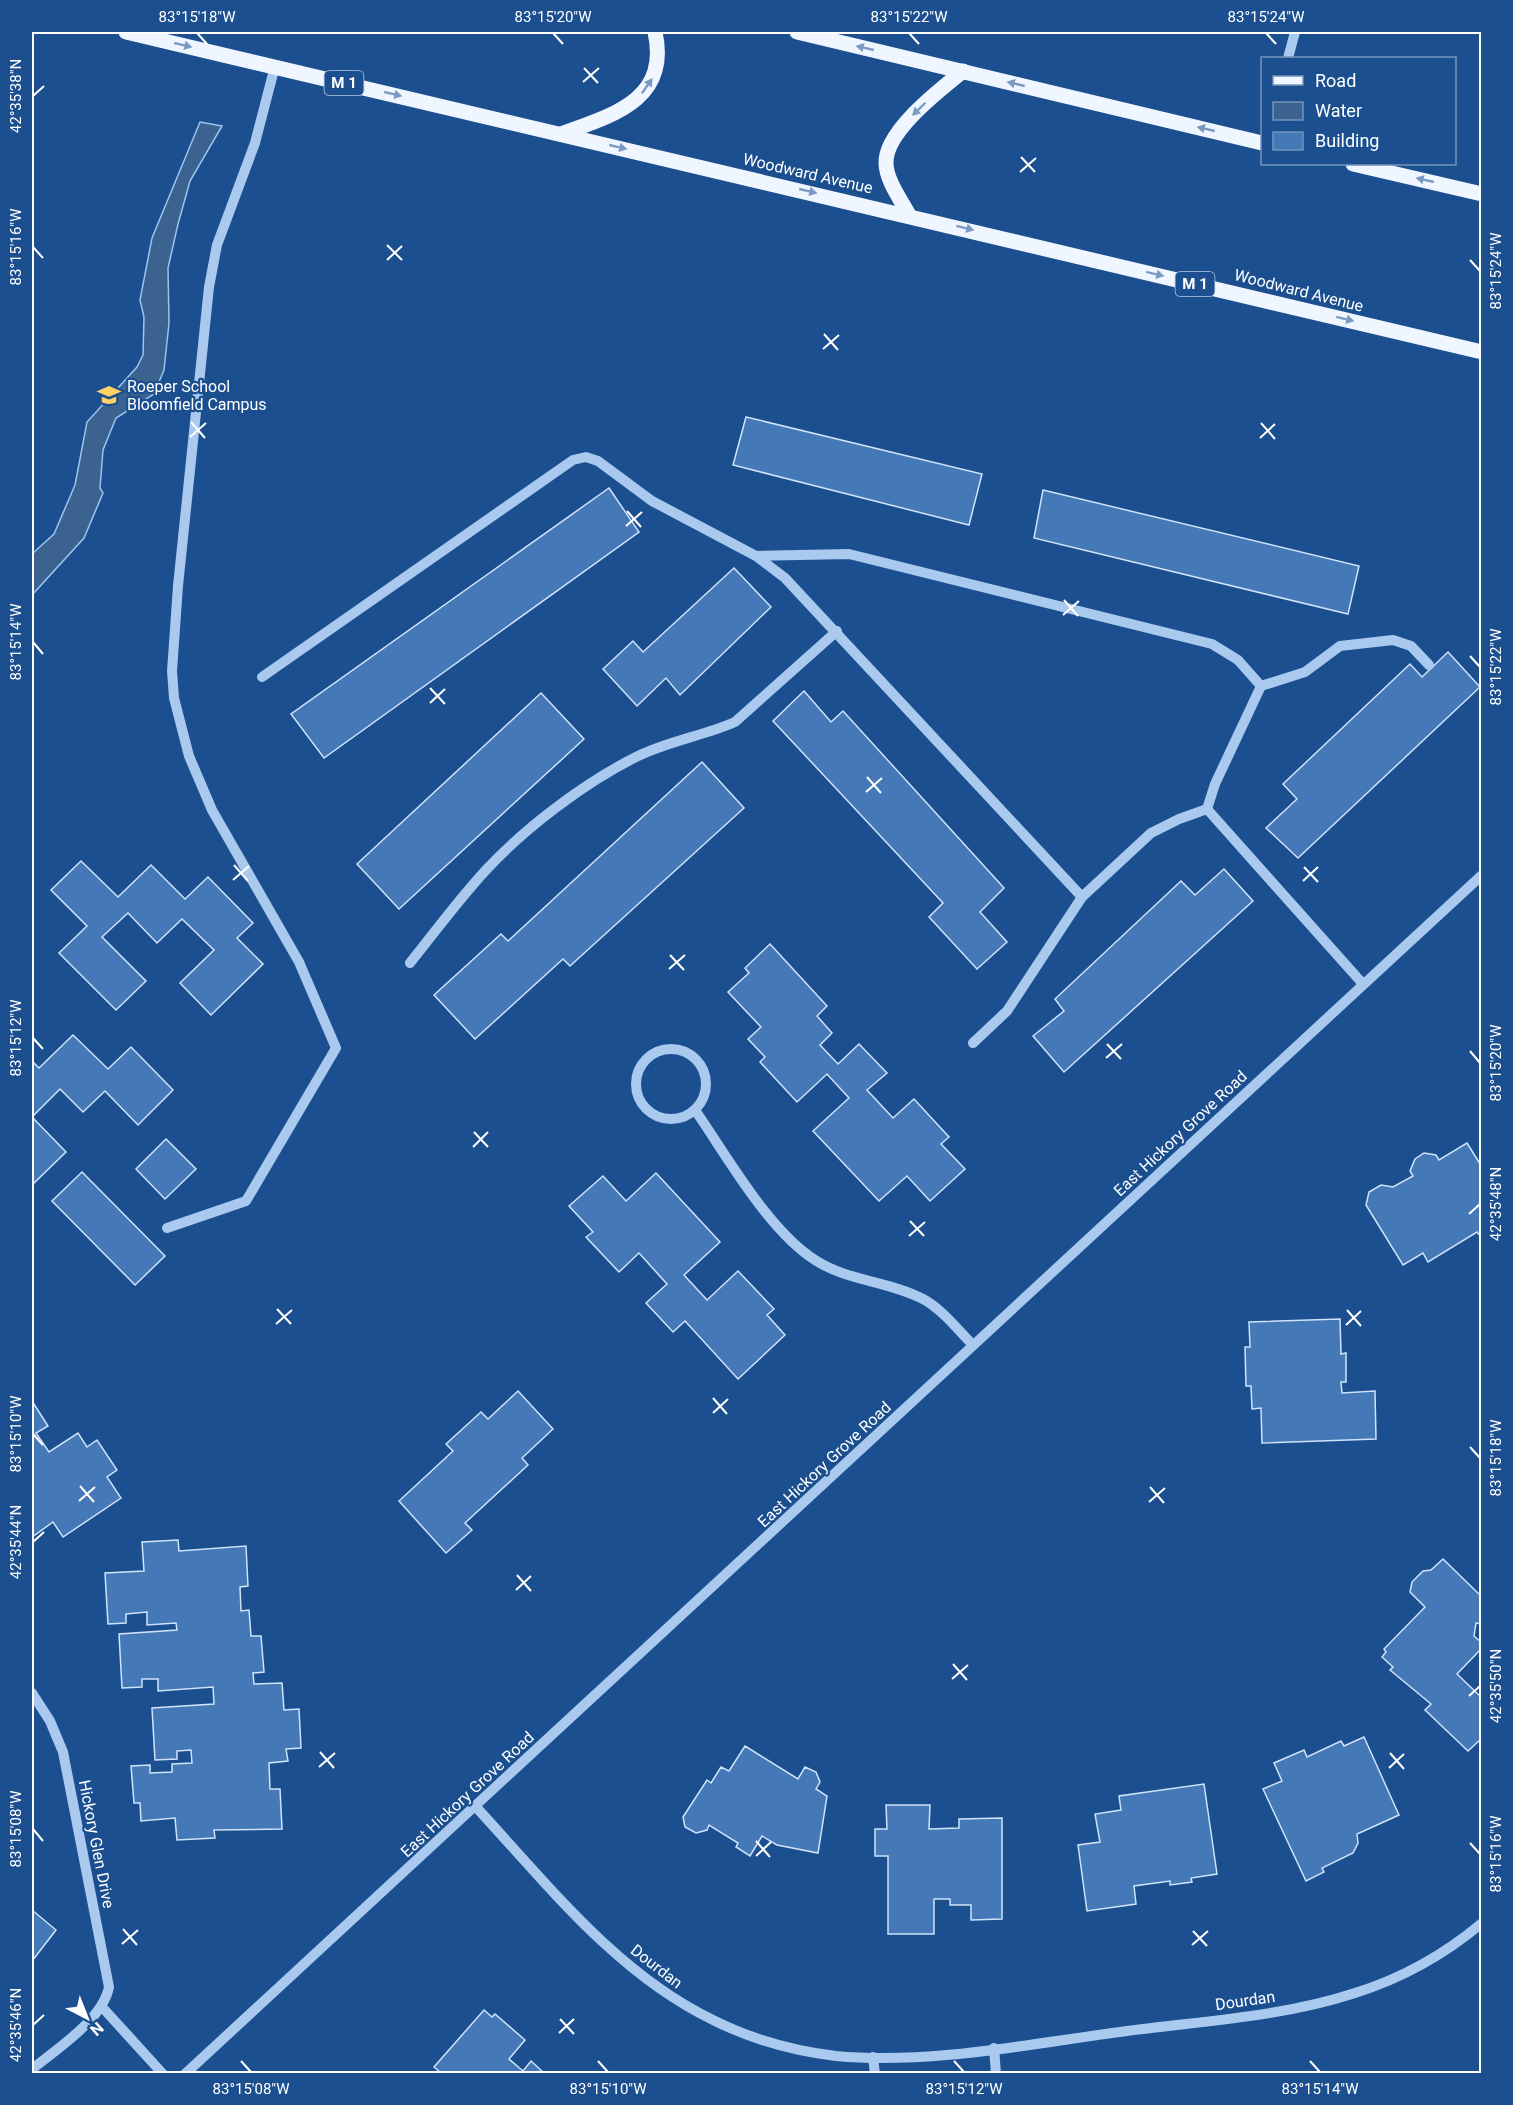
<svg xmlns="http://www.w3.org/2000/svg" width="1513" height="2105" viewBox="0 0 1513 2105" font-family="Roboto,sans-serif">
  <rect width="100%" height="100%" fill="#1b4f8f"/>
  <polygon fill="#3c6290" stroke="#9cc4f0" stroke-width="1.5" points="200,122 222,126 190,181 178,224 168,268 169,323 164,370 154,394 116,418 103,450 100,488 103,493 84,538 32,595 32,554 54,534 75,485 87,422 137,367 143,355 144,317 140,300 152,238"/>
  <g fill="#4478b7" stroke="#cfe3fa" stroke-width="1.5">
    <polygon points="746,417 982,474 969,525 733,465"/>
    <polygon points="609,488 639,532 324,758 291,714"/>
    <polygon points="1043,490 1359,566 1348,614 1034,538"/>
    <polygon points="734,568 771,607 680,695 666,678 637,706 603,669 633,641 643,652"/>
    <polygon points="1448,652 1480,687 1298,858 1266,828 1297,799 1283,784 1410,664 1422,677"/>
    <polygon points="804,691 831,722 843,711 1004,888 980,912 1007,942 977,969 929,917 943,903 773,721"/>
    <polygon points="541,693 584,739 399,909 357,864"/>
    <polygon points="702,762 744,808 570,966 563,959 475,1039 434,995 501,934 508,941"/>
    <polygon points="81,861 118,897 151,865 185,899 208,877 253,923 237,938 263,964 211,1015 180,983 214,950 182,919 157,943 128,913 102,937 146,981 116,1010 59,953 87,926 51,890"/>
    <polygon points="1224,869 1253,901 1064,1072 1033,1036 1064,1011 1055,999 1181,881 1195,895"/>
    <polygon points="770,944 827,1006 817,1016 832,1033 820,1045 838,1064 859,1044 887,1073 867,1090 893,1118 914,1099 949,1137 941,1144 965,1169 930,1201 907,1176 879,1201 813,1131 849,1098 827,1074 797,1102 760,1062 765,1057 748,1039 761,1027 728,992 749,973 745,968"/>
    <polygon points="73,1035 108,1069 131,1047 173,1090 138,1125 105,1091 83,1112 60,1089 32,1117 32,1061 39,1068"/>
    <polygon points="32,1117 66,1152 34,1183 32,1180"/>
    <polygon points="166,1139 196,1169 165,1199 136,1169"/>
    <polygon points="1467,1143 1482,1167 1482,1238 1477,1232 1428,1262 1423,1253 1403,1265 1366,1205 1369,1192 1381,1185 1393,1187 1413,1176 1410,1171 1415,1159 1424,1153 1436,1155 1439,1160"/>
    <polygon points="82,1172 165,1256 135,1285 52,1201"/>
    <polygon points="656,1173 720,1242 684,1275 707,1300 738,1271 774,1309 767,1315 785,1335 738,1379 685,1321 673,1332 646,1303 667,1284 639,1253 619,1272 586,1237 593,1232 569,1206 603,1176 626,1201"/>
    <polygon points="1340,1319 1341,1354 1346,1353 1346,1382 1341,1382 1342,1393 1375,1391 1376,1439 1262,1443 1261,1408 1252,1409 1251,1386 1246,1386 1245,1347 1250,1347 1249,1322"/>
    <polygon points="518,1391 553,1429 522,1458 528,1465 465,1523 472,1530 446,1553 399,1501 453,1451 446,1444 481,1412 488,1419"/>
    <polygon points="32,1401 48,1426 36,1433 49,1452 78,1433 87,1447 97,1440 117,1470 107,1477 121,1498 63,1537 53,1522 32,1537"/>
    <polygon points="178,1540 179,1551 246,1546 248,1586 240,1587 241,1611 249,1610 251,1636 261,1636 264,1672 253,1673 254,1684 282,1683 284,1710 299,1709 301,1748 286,1749 288,1761 269,1763 270,1789 280,1789 282,1829 214,1830 215,1838 177,1840 175,1818 141,1821 140,1803 134,1803 131,1766 150,1765 150,1773 172,1772 172,1764 192,1763 191,1750 177,1751 177,1759 155,1760 152,1708 214,1704 213,1687 158,1691 158,1679 142,1679 142,1687 122,1688 119,1634 177,1630 176,1623 147,1625 147,1612 126,1614 126,1623 108,1624 105,1573 144,1571 142,1542"/>
    <polygon points="1443,1559 1482,1597 1482,1624 1476,1623 1474,1636 1482,1643 1482,1648 1457,1674 1482,1698 1482,1738 1468,1751 1425,1710 1431,1704 1390,1670 1393,1667 1382,1657 1386,1652 1384,1649 1425,1607 1410,1592 1412,1582 1423,1571 1431,1570"/>
    <polygon points="1364,1737 1399,1815 1357,1834 1358,1843 1353,1853 1322,1868 1324,1872 1306,1881 1263,1789 1282,1781 1274,1763 1304,1750 1307,1757 1341,1741 1344,1746"/>
    <polygon points="745,1746 798,1779 805,1767 816,1772 820,1782 816,1789 827,1796 818,1853 777,1845 762,1836 750,1856 736,1847 738,1843 709,1825 707,1830 696,1833 685,1827 683,1817 707,1780 711,1783 721,1767 729,1771"/>
    <polygon points="1204,1784 1217,1874 1191,1878 1192,1882 1170,1885 1170,1881 1134,1886 1136,1904 1087,1911 1078,1845 1100,1842 1095,1814 1121,1810 1119,1796"/>
    <polygon points="886,1805 930,1805 929,1829 959,1828 959,1819 1002,1818 1002,1919 971,1920 971,1905 950,1905 950,1899 934,1899 934,1934 888,1934 888,1856 875,1856 875,1829 887,1829"/>
    <polygon points="32,1910 56,1930 32,1961"/>
    <polygon points="484,2010 492,2017 495,2014 525,2040 509,2059 523,2071 531,2061 545,2074 439,2074 440,2072 434,2067"/>
  </g>
  <g fill="none" stroke-linecap="round" stroke-linejoin="round">
    <g stroke="#a9c9ee" stroke-width="10">
      <polyline points="1288,58 1295,32"/>
      <polyline points="756,556 849,554 1212,644 1238,660 1261,686 1215,784 1207,809"/>
      <polyline points="262,677 573,460 586,457 598,461 652,501 756,556 785,578 1082,897 1151,833 1179,819 1207,809 1363,984"/>
      <polyline points="1261,686 1305,672 1340,646 1393,640 1411,646 1429,665"/>
      <path d="M410,963C435,932 459,899 486,870C525,828 584,783 636,757C668,741 703,736 735,722L837,631"/>
      <polyline points="973,1043 1007,1011 1082,897"/>
      <circle cx="671" cy="1084" r="35"/>
      <path d="M695,1110C727,1156 768,1230 815,1260C847,1281 889,1281 923,1299C942,1309 958,1330 973,1345"/>
      <polyline points="167,1228 246,1201 336,1048 299,962 212,810 189,756 174,698 172,671 178,586 209,287 217,245 255,143 275,66"/>
      <path d="M32,1693L50,1721L63,1752L109,1987C103,2019 57,2049 32,2069"/>
      <path d="M476,1807C547,1884 617,1974 713,2020C751,2039 794,2051 836,2056C931,2065 1034,2043 1127,2031C1202,2021 1282,2017 1355,1993C1400,1979 1445,1954 1482,1923"/>
      <polyline points="102,2007 163,2074"/>
      <polyline points="994,2048 996,2074"/>
      <polyline points="873,2057 875,2074"/>
      <polyline points="185,2074 1482,875"/>
    </g>
    <g stroke="#f0f6ff" stroke-width="15">
      <polyline points="126,32 1482,352"/>
      <polyline points="797,32 1262,143"/>
      <path d="M561,134C613,115 670,100 655,32"/>
      <polyline points="1353,164 1482,194"/>
      <path d="M909,215C901,200 886,180 886,163C885,131 940,90 963,71"/>
    </g>
  </g>
  <defs><path id="oneway-solid" d="M-6-.8H1V-3.2L6.5 0L1 3.2V.8H-6Z" transform="scale(1.5)"/></defs>
  <g fill="#7b9ac1">
    <use href="#oneway-solid" transform="translate(183 45) rotate(13)"/>
    <use href="#oneway-solid" transform="translate(865 48) rotate(-167)"/>
    <use href="#oneway-solid" transform="translate(1016 84) rotate(-167)"/>
    <use href="#oneway-solid" transform="translate(647 86) rotate(-55)"/>
    <use href="#oneway-solid" transform="translate(393 94) rotate(13)"/>
    <use href="#oneway-solid" transform="translate(919 109) rotate(136)"/>
    <use href="#oneway-solid" transform="translate(1206 129) rotate(-167)"/>
    <use href="#oneway-solid" transform="translate(618 147) rotate(13)"/>
    <use href="#oneway-solid" transform="translate(1425 180) rotate(-167)"/>
    <use href="#oneway-solid" transform="translate(808 191) rotate(13)"/>
    <use href="#oneway-solid" transform="translate(965 228) rotate(14)"/>
    <use href="#oneway-solid" transform="translate(1155 274) rotate(14)"/>
    <use href="#oneway-solid" transform="translate(1345 319) rotate(14)"/>
  </g>
  <path fill="none" stroke="#fff" stroke-width="2" d="M197,33L207,44M553,33L563,44M909,33L919,44M1266,33L1276,44M584,68L598,83M583,82L599,68M33,96L44,86M1021,157L1035,172M1020,172L1036,158M387,245L402,260M33,247L43,258M387,260L402,246M1470,260L1480,271M824,334L838,350M823,349L839,335M191,422L205,438M1261,423L1275,439M190,437L206,423M1260,438L1275,424M627,511L641,527M626,526L642,512M1064,600L1078,616M1063,615L1079,601M33,642L43,654M1470,656L1480,667M430,688L445,704M430,703L445,689M867,777L881,793M866,792L882,778M234,865L248,881M1304,867L1318,882M233,880L249,866M1303,881L1318,867M670,955L684,970M669,969L685,955M33,1038L43,1049M1107,1044L1121,1059M1470,1051L1480,1063M1106,1058L1122,1044M474,1132L488,1147M473,1147L488,1132M1469,1214L1480,1204M910,1221L924,1236M909,1236L925,1222M277,1309L291,1324M1347,1310L1361,1326M276,1324L292,1310M1346,1325L1361,1311M713,1398L727,1414M713,1413L728,1399M33,1434L43,1445M1470,1447L1480,1458M80,1486L94,1502M1150,1487L1164,1503M79,1501L95,1487M1149,1502L1165,1488M33,1542L44,1532M517,1575L531,1591M516,1590L531,1576M953,1664L967,1680M952,1679L968,1665M1469,1696L1480,1686M320,1752L334,1768M1390,1753L1404,1769M319,1767L335,1753M1389,1768L1404,1754M33,1829L43,1841M756,1841L770,1857M1470,1843L1480,1854M756,1856L771,1842M123,1929L137,1945M1193,1931L1207,1946M122,1944L138,1930M1192,1945L1208,1931M560,2019L574,2034M33,2025L44,2015M559,2033L574,2019M241,2061L251,2072M598,2061L608,2072M954,2061L964,2072M1310,2061L1320,2072"/>
  <defs>
    <g id="school-bare" transform="scale(1.8)"><path d="M0-5L7-2L0 1L-7-2ZM-4 1L0 2.5L4 1V4Q0 6-4 4Z" fill="#ffd166" stroke="#1b4f8f" stroke-width="2.5" paint-order="stroke"/></g>
  </defs>
  <g fill-rule="evenodd">
    <use href="#school-bare" x="109" y="395"/>
  </g>
  <g text-anchor="middle" stroke-width="4.5" stroke-linejoin="round" paint-order="stroke">
    <g fill="#1b4f8f" stroke="#bbcadd" stroke-width="1.5">
      <rect x="324.5" y="71" width="39" height="24" rx="4.5"/>
      <rect x="1175.5" y="272" width="39" height="24" rx="4.5"/>
    </g>
    <g font-size="15" font-weight="bold" fill="#fff">
      <text x="344" y="88">M 1</text>
      <text x="1195" y="289">M 1</text>
    </g>
    <g font-size="16" fill="#fff" stroke="#1b4f8f">
      <text transform="translate(808 173) rotate(13)" y="6">Woodward Avenue</text>
      <text transform="translate(1299 290) rotate(14)" y="6">Woodward Avenue</text>
      <text transform="translate(1180 1133) rotate(-43)" y="6">East Hickory Grove Road</text>
      <text transform="translate(824 1464) rotate(-43)" y="6">East Hickory Grove Road</text>
      <text transform="translate(467 1794) rotate(-43)" y="6">East Hickory Grove Road</text>
      <text transform="translate(97 1844) rotate(79)" y="6">Hickory Glen Drive</text>
      <text transform="translate(657 1966) rotate(38)" y="6">Dourdan</text>
      <text transform="translate(1245 2000) rotate(-8)" y="6">Dourdan</text>
    </g>
    <g font-size="16" fill="#fff" stroke="#1b4f8f" text-anchor="start">
      <text x="127" y="392">Roeper School<tspan x="127" dy="18">Bloomfield Campus</tspan></text>
    </g>
  </g>
  <rect width="1513" height="2105" fill="none" stroke="#1b4f8f" stroke-width="66"/>
  <rect x="1261" y="57" width="195" height="108" fill="#1b4f8f" stroke="#7695bc" stroke-width="1.5"/>
  <rect x="1273" y="76" width="30" height="9" fill="#f0f6ff" stroke="#7695bc" stroke-width="1.5"/>
  <text x="1315" y="87" font-size="18" fill="#ffffff">Road</text>
  <rect x="1273" y="102" width="30" height="18" fill="#3c6290" stroke="#7695bc" stroke-width="1.5"/>
  <text x="1315" y="117" font-size="18" fill="#ffffff">Water</text>
  <rect x="1273" y="132" width="30" height="18" fill="#4478b7" stroke="#7695bc" stroke-width="1.5"/>
  <text x="1315" y="147" font-size="18" fill="#ffffff">Building</text>
  <g transform="translate(87 2018) rotate(138)" stroke="#1b4f8f" stroke-width="4.5" paint-order="stroke">
  <path d="M0-4.5L10 22L0 15L-10 22Z" fill="#ffffff"/>
  <text y="-9" font-size="16" font-weight="bold" text-anchor="middle" fill="#ffffff">N</text>
  </g>
  <rect x="33" y="33" width="1447" height="2039" fill="none" stroke="#fff" stroke-width="2"/>
  <g font-size="15" text-anchor="middle" fill="#fff">
    <text x="197" y="22">83°15'18"W</text>
    <text x="553" y="22">83°15'20"W</text>
    <text x="909" y="22">83°15'22"W</text>
    <text x="1266" y="22">83°15'24"W</text>
    <text transform="translate(16 96) rotate(-90)" y="5">42°35'38"N</text>
    <text transform="translate(16 247) rotate(-90)" y="5">83°15'16"W</text>
    <text transform="translate(1496 271) rotate(-90)" y="5">83°15'24"W</text>
    <text transform="translate(16 642) rotate(-90)" y="5">83°15'14"W</text>
    <text transform="translate(1496 667) rotate(-90)" y="5">83°15'22"W</text>
    <text transform="translate(16 1038) rotate(-90)" y="5">83°15'12"W</text>
    <text transform="translate(1496 1063) rotate(-90)" y="5">83°15'20"W</text>
    <text transform="translate(1496 1204) rotate(-90)" y="5">42°35'48"N</text>
    <text transform="translate(16 1434) rotate(-90)" y="5">83°15'10"W</text>
    <text transform="translate(1496 1458) rotate(-90)" y="5">83°15'18"W</text>
    <text transform="translate(16 1542) rotate(-90)" y="5">42°35'44"N</text>
    <text transform="translate(1496 1686) rotate(-90)" y="5">42°35'50"N</text>
    <text transform="translate(16 1829) rotate(-90)" y="5">83°15'08"W</text>
    <text transform="translate(1496 1854) rotate(-90)" y="5">83°15'16"W</text>
    <text transform="translate(16 2025) rotate(-90)" y="5">42°35'46"N</text>
    <text x="251" y="2094">83°15'08"W</text>
    <text x="608" y="2094">83°15'10"W</text>
    <text x="964" y="2094">83°15'12"W</text>
    <text x="1320" y="2094">83°15'14"W</text>
  </g>
</svg>
